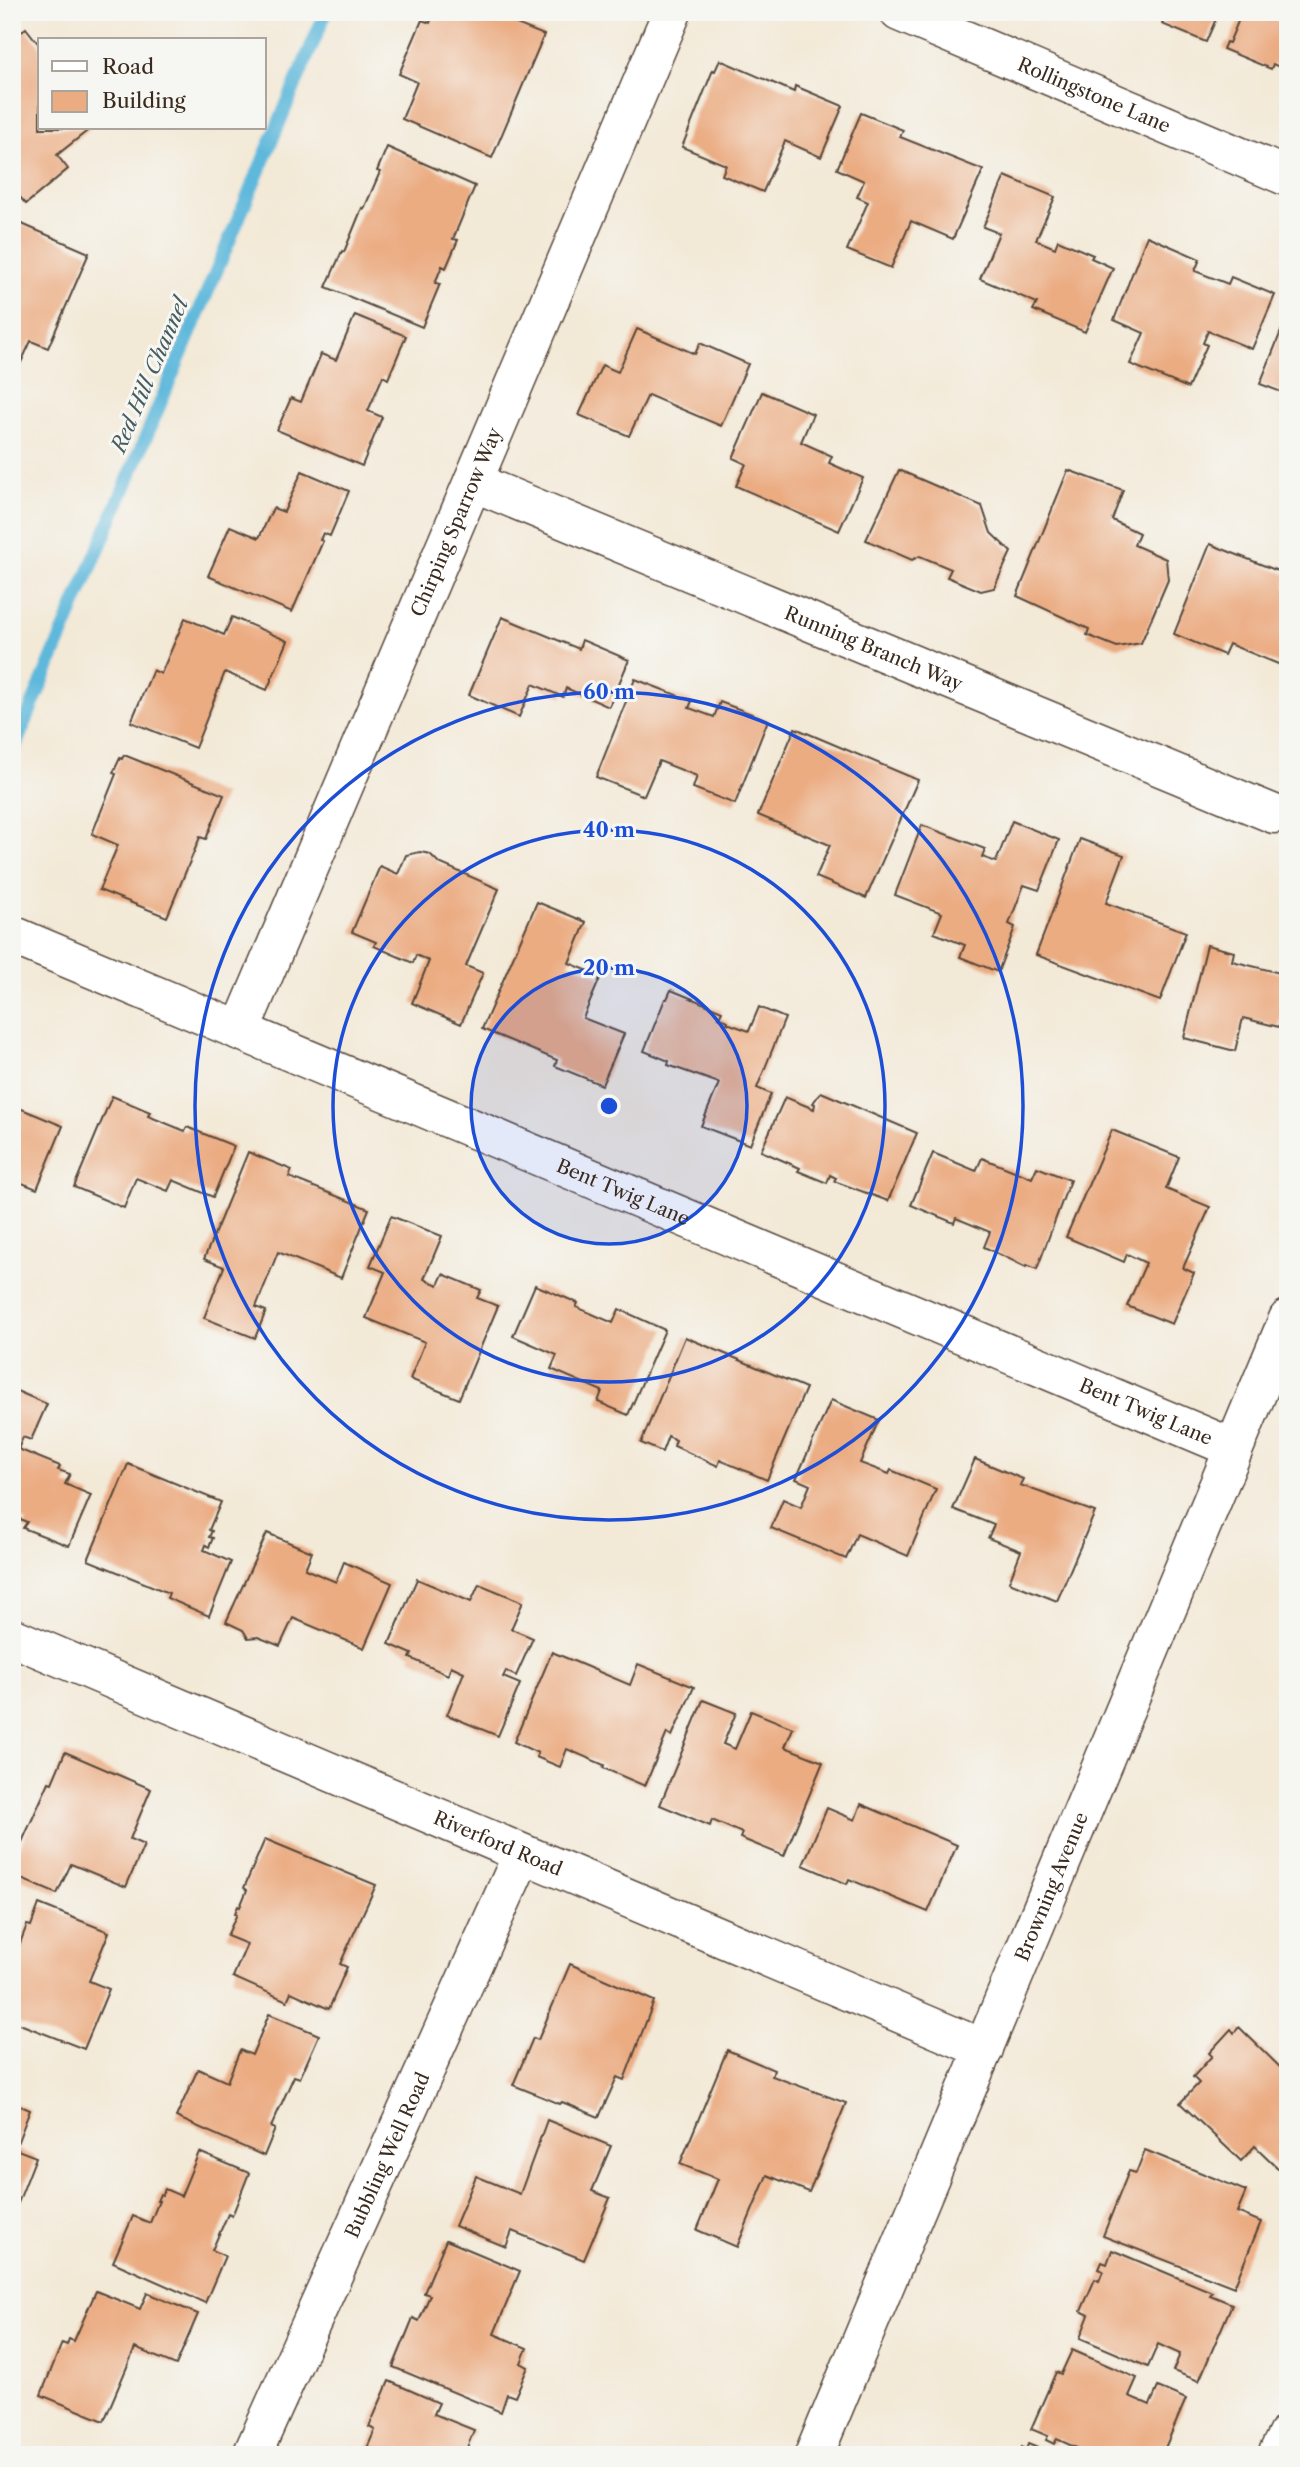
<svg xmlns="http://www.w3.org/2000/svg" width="1300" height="2467" viewBox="0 0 1300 2467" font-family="'Libre Caslon Text',serif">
  <rect width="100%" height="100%" fill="#f6f6f2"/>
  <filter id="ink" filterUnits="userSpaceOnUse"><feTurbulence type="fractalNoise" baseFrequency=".0143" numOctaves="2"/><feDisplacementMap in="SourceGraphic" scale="14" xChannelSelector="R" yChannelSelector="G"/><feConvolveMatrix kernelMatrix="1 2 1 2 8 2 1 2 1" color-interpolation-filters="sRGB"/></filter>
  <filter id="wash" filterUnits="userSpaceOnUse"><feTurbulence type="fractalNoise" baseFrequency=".00686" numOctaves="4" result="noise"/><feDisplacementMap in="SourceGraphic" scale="28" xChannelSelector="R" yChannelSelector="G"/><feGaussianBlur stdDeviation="1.57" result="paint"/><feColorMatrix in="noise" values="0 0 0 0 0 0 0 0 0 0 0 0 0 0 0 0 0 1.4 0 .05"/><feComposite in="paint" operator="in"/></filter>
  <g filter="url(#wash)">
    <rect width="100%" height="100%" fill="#f3e9d7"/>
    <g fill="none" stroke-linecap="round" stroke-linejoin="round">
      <polyline stroke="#5db8db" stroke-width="14" points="12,753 326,12"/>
    </g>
    <g id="blocks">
      <g fill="#ebac82">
        <polygon points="434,12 487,12 544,35 492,158 402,119 417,82 399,74 422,20 430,23"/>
        <polygon points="1155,12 1219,12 1206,42 1162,24 1165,16"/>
        <polygon points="1242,12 1288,12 1288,71 1273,64 1271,69 1223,49 1226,42 1229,43"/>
        <polygon points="26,28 40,46 40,128 91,128 57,155 68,169 26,204 12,188 12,144 21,137 12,127 12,40"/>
        <polygon points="720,60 794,92 795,86 843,106 821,157 785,141 763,192 722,175 726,165 682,147 713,70 715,71"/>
        <polygon points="861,113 903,130 900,137 983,170 953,239 911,221 891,268 847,250 868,202 857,197 864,181 837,169"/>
        <polygon points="387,147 475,186 453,239 458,240 446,268 442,266 435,283 440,284 422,327 326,287 342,251 344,252 362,208 364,209 380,172 377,171"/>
        <polygon points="1005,176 1055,197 1036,240 1055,248 1058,240 1093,255 1091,258 1113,268 1085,332 1033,310 1037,303 980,279 999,233 983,227"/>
        <polygon points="15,221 89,253 48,348 31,341 18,369 12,366 12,229"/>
        <polygon points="1147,236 1200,259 1195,271 1228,284 1231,277 1275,295 1252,349 1208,331 1203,343 1207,345 1188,388 1130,364 1144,333 1114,320"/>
        <polygon points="355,315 406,336 388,379 383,376 368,411 382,417 362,466 277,430 291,398 301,402 321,354 336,360"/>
        <polygon points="637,329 695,354 700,343 748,364 721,426 648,395 629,436 579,415 602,365 618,372"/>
        <polygon points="1282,329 1288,331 1288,416 1280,413 1283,407 1280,406 1287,394 1260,384"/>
        <polygon points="762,392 813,414 801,442 832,456 829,463 863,478 839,531 736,486 746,464 733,458"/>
        <polygon points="899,470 982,506 991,533 1011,552 994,588 981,591 947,577 951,569 920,556 912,560 866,540"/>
        <polygon points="1068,470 1123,490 1112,520 1139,533 1134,545 1166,559 1168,580 1141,643 1117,647 1087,635 1089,629 1017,596"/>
        <polygon points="302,471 349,491 330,536 323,533 320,540 323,541 292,612 208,576 230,526 259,538 273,508 284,512"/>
        <polygon points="1210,544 1288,575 1285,587 1288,588 1288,668 1229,644 1224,655 1174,634"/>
        <polygon points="232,617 288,641 267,690 225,672 195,748 131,722 153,670 161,674 185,618 224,635"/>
        <polygon points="502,617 579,649 582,640 629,660 609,707 566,688 563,697 533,684 519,717 469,695"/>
        <polygon points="635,679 692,701 689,708 714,717 720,702 768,720 735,804 693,788 697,776 659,761 644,796 596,777"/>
        <polygon points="795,728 918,780 866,898 816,877 830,845 758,815"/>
        <polygon points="124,755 224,795 206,839 200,837 167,917 99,890 118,845 92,834 116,774 113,773 120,758 122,759"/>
        <polygon points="1012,821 1059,840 1039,890 1024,885 1009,924 1015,927 998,972 960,957 965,945 934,933 942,913 895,895 922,825 985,849 982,857 996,862"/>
        <polygon points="1080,839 1124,855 1106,903 1186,932 1160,1001 1036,955"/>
        <polygon points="420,852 430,854 439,863 499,889 466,966 483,973 461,1024 412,1003 429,961 416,955 413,963 374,946 376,942 352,932 380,866 398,874 406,855"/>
        <polygon points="537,902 586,922 569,963 601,976 583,1018 624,1034 602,1085 555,1066 557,1060 482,1029"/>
        <polygon points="1207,945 1234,952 1232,961 1288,975 1288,1021 1281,1019 1279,1027 1243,1018 1235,1051 1184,1038"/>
        <polygon points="671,990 722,1011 719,1017 728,1021 727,1023 749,1031 759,1007 785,1018 757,1088 771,1094 750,1145 701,1126 719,1083 668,1065 669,1061 644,1051 665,999 667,999"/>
        <polygon points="821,1092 917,1133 888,1201 834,1181 836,1178 830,1175 827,1183 798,1171 800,1168 761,1151 785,1097 814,1109 815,1104 813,1103"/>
        <polygon points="112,1096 150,1112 148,1116 185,1131 187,1127 234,1146 213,1197 173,1180 168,1191 136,1178 124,1208 74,1187"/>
        <polygon points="12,1105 63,1126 37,1189 12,1179"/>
        <polygon points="1112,1130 1179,1157 1166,1189 1210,1207 1183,1268 1194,1273 1172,1324 1127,1306 1146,1263 1127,1254 1124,1262 1066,1237"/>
        <polygon points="248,1152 292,1170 289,1177 369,1209 341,1278 278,1252 256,1307 266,1311 255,1338 204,1318 224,1267 204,1259"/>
        <polygon points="933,1153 976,1171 982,1158 1032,1178 1037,1167 1070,1180 1037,1269 1027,1265 1026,1267 984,1247 990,1232 956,1218 954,1223 911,1205"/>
        <polygon points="391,1216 442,1236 424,1279 438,1285 443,1274 481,1290 477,1298 498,1306 459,1399 410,1379 425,1342 366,1318 385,1272 370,1266"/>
        <polygon points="535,1285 578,1303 576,1307 613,1323 619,1309 665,1330 628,1415 598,1402 602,1391 551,1369 557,1355 513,1336"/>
        <polygon points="685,1337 806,1388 767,1480 720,1460 718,1466 674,1446 676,1440 668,1436 662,1452 641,1443"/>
        <polygon points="12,1389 47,1404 31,1440 23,1437 18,1449 60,1466 58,1470 70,1474 65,1484 91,1495 69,1546 23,1528 27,1522 12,1516"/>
        <polygon points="831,1400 879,1420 860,1463 889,1474 891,1470 936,1489 908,1556 857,1534 846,1559 771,1528 783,1499 801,1507 810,1485 796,1479"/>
        <polygon points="975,1459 1023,1479 1020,1485 1095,1512 1057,1601 1009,1582 1021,1551 988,1538 994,1525 953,1509"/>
        <polygon points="128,1464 221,1502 209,1530 212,1531 209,1537 213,1538 209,1547 206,1545 204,1550 231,1562 209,1616 167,1598 169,1593 88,1560"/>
        <polygon points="267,1533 312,1552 305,1569 336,1582 344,1562 392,1583 364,1648 293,1618 280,1646 258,1637 248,1638 243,1630 226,1622"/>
        <polygon points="417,1579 471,1602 479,1584 523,1602 511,1629 533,1638 516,1676 506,1671 503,1677 520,1684 498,1736 447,1715 464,1672 451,1666 448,1675 410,1658 412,1654 389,1644"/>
        <polygon points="552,1652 630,1685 638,1664 694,1687 672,1736 667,1733 645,1786 603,1768 604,1765 567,1749 560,1767 536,1757 538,1753 514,1742"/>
        <polygon points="703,1700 736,1713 723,1744 735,1749 751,1711 793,1728 785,1747 823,1762 784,1856 740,1838 742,1833 712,1820 710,1826 660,1805"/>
        <polygon points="65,1752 151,1789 130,1839 144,1845 126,1887 71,1864 57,1894 12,1875 12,1864 49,1782 52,1783"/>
        <polygon points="861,1804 957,1845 928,1912 849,1879 847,1884 803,1865 827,1808 855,1820"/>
        <polygon points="265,1839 376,1885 340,1964 347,1967 329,2009 291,1992 287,2001 233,1977 247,1944 227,1936 237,1914 235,1913 238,1906 240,1907 247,1890 244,1888"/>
        <polygon points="39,1904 109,1932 89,1981 109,1989 84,2049 12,2021 12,1964 27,1925 31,1926"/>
        <polygon points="570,1964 654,2001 624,2080 617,2077 599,2117 562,2102 560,2104 513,2085 533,2038 538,2040"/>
        <polygon points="269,2014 319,2035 300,2078 294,2076 271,2127 275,2129 264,2156 176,2117 198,2069 227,2082 240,2050 252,2055"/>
        <polygon points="1239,2027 1288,2075 1288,2166 1282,2172 1255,2146 1241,2161 1180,2103 1199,2083 1193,2077 1212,2056 1209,2053 1231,2029 1234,2033"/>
        <polygon points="727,2050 774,2070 772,2076 846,2103 809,2192 767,2175 737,2247 697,2230 718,2179 680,2164"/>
        <polygon points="12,2102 30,2110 15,2149 36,2157 18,2203 12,2201"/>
        <polygon points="547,2120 611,2146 592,2191 610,2198 584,2260 512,2231 506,2247 455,2226 476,2176 520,2194"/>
        <polygon points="1145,2150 1246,2191 1237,2212 1261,2222 1234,2287 1103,2236 1129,2171 1136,2173"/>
        <polygon points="199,2152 249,2173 232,2216 228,2214 212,2250 225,2256 205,2303 113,2262 133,2216 150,2223 159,2201 157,2201 160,2194 162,2195 165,2189 181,2196"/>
        <polygon points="446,2240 520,2271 494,2334 527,2348 521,2363 528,2367 515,2397 507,2394 501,2412 393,2367 413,2318 419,2321 430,2295 424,2293"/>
        <polygon points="1112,2250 1212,2292 1210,2295 1232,2304 1199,2381 1173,2371 1180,2354 1158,2344 1148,2367 1080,2338 1089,2315 1081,2311 1095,2279 1099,2281 1103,2271 1099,2269 1102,2262 1107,2264"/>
        <polygon points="96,2291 140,2309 147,2293 198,2314 176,2365 135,2348 104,2421 41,2395 62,2343 67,2345 69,2339 74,2341"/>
        <polygon points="1072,2350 1137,2378 1129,2396 1150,2405 1158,2387 1186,2399 1162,2455 1092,2455 1057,2439 1054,2444 1046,2440 1048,2436 1031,2429 1056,2372 1061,2374"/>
        <polygon points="389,2381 439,2403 434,2414 474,2430 464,2455 364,2455 375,2430 369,2427"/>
        <polygon points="1028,2444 1054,2455 1019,2455 1022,2447 1026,2450"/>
      </g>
    </g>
  </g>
  <g filter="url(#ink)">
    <use href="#blocks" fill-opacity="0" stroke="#57473a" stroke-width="2"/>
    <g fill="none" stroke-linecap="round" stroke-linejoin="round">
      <g stroke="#57473a" stroke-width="41">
        <g id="minor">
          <path id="s1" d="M899,12L1288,177"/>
          <path id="s2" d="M473,482L1274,814"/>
          <path id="s3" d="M12,935L1233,1448"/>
          <path id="s4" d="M240,1031L672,12"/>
          <path id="s5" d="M12,1637L984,2049"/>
          <path id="s6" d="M252,2455L522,1855"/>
          <path id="s7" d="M814,2455L1288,1319"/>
          <polyline points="1277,2455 1288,2433"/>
        </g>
      </g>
      <use href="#minor" stroke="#fff" stroke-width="38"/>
    </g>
  </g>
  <circle cx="609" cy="1106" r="138" fill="#1d4ed8" fill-opacity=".12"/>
  <g fill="none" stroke="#1d4ed8" stroke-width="3.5">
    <circle cx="609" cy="1106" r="138"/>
    <circle cx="609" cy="1106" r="276"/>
    <circle cx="609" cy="1106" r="414"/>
  </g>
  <g text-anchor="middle" stroke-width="6" stroke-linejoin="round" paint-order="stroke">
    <g font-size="19" fill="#3b2a1e" stroke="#f6f6f2">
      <text dy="7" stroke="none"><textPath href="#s1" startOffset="212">Rollingstone Lane</textPath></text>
      <text dy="7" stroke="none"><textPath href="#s4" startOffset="553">Chirping Sparrow Way</textPath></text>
      <text dy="7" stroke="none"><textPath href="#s2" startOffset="434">Running Branch Way</textPath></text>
      <text dy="7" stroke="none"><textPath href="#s3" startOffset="663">Bent Twig Lane</textPath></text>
      <text dy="7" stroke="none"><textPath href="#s3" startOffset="1230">Bent Twig Lane</textPath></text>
      <text dy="7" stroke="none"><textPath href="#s5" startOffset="528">Riverford Road</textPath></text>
      <text dy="7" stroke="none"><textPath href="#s7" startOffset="616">Browning Avenue</textPath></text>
      <text dy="7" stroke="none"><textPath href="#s6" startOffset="329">Bubbling Well Road</textPath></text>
    </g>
    <g font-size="21" font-style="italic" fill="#475c60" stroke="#f6f6f2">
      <text transform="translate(150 375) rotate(-67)" y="7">Red Hill Channel</text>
    </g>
  </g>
  <circle cx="609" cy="1106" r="10" fill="#1d4ed8" stroke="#f6f6f2" stroke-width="3.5"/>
  <g font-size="21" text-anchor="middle" font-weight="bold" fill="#1d4ed8" stroke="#f6f6f2" stroke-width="6" stroke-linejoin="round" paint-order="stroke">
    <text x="609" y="699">60 m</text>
    <text x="609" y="837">40 m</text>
    <text x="609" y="975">20 m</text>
  </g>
  <rect width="1300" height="2467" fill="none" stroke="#f6f6f2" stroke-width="42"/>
  <rect x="38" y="38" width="228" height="91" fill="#f6f6f2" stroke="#aba49d" stroke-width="2"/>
  <rect x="52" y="61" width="35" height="10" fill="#ffffff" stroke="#aba49d" stroke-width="2"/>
  <text x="102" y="74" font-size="21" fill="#3b2a1e">Road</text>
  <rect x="52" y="91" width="35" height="21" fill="#ebac82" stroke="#aba49d" stroke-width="2"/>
  <text x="102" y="108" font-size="21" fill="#3b2a1e">Building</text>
</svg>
